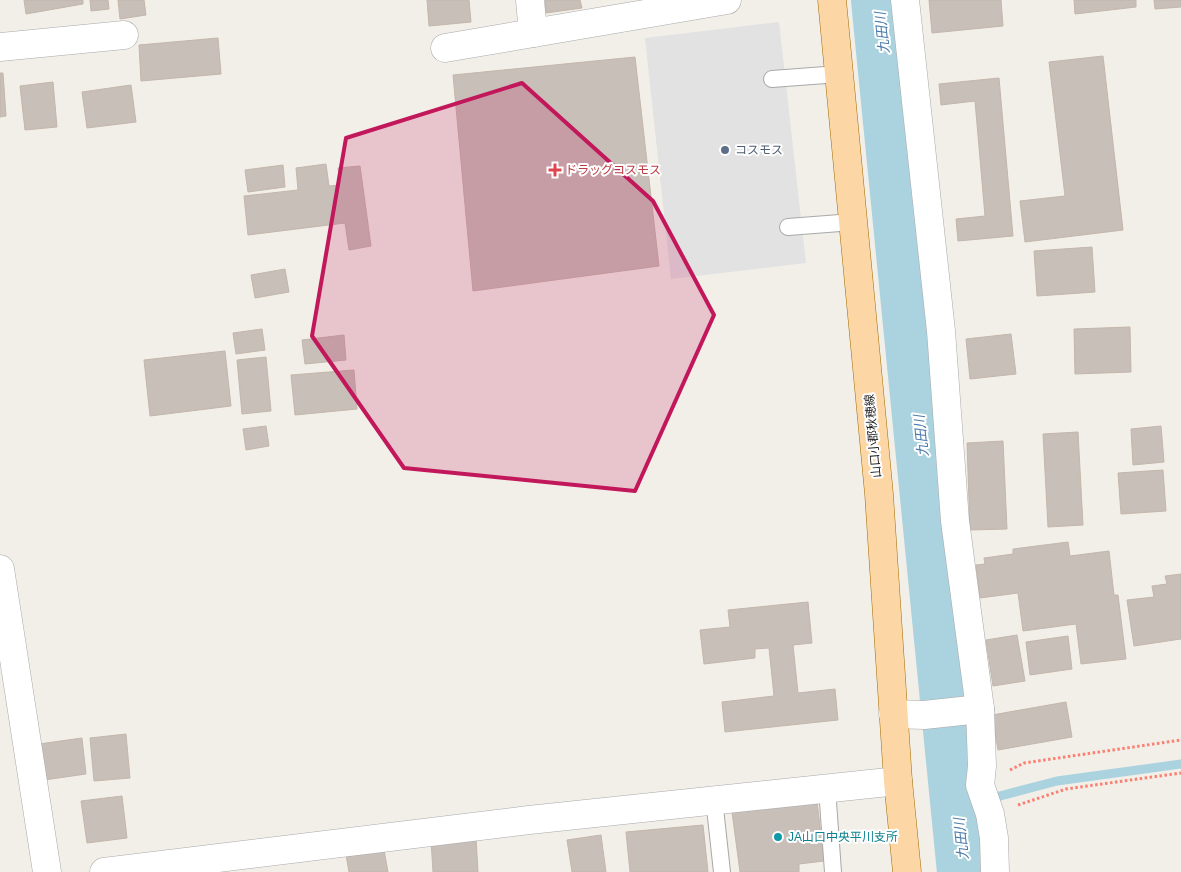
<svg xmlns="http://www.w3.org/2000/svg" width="1181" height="872" viewBox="0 0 1181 872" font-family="Helvetica,'Noto Sans JP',sans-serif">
  <rect width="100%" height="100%" fill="#f2efe9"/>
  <polygon fill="#e2e2e2" points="779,22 806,263 671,279 645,38"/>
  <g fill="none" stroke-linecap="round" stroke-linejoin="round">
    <polyline stroke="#aad3df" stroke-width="9" points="958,807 1057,781 1181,764"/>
    <polyline stroke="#aad3df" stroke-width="54" points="878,0 964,872"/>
  </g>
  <g fill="#c7bfb8" stroke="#c4b6ab">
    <polygon points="24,0 83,0 83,4 26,14"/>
    <polygon points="90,0 108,0 109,9 91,11"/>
    <polygon points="118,0 144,0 146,15 120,19"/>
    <polygon points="427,0 469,0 471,22 429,26"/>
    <polygon points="545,0 580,0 582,8 546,13"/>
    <polygon points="929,0 1001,0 1003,26 932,33"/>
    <polygon points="1074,0 1136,0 1136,7 1075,14"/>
    <polygon points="1154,0 1181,0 1181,7 1155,9"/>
    <polygon points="218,38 221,74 141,81 139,45"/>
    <polygon points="1103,56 1123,230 1025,242 1020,201 1065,196 1049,62"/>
    <polygon points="635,57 659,266 473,291 453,75"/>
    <polygon points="0,73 3,73 6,116 0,117"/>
    <polygon points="999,78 1013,236 958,241 956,219 985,216 975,101 941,105 939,84"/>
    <polygon points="53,82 57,127 25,130 20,86"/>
    <polygon points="131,85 136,122 87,128 82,92"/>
    <polygon points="326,164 329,186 340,185 338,168 360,166 371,246 349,250 345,223 248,235 244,196 298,190 296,168"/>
    <polygon points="283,165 285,187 248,192 245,170"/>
    <polygon points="1092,247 1095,292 1037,296 1034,251"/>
    <polygon points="285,269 289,292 255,298 251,275"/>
    <polygon points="1130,327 1131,372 1075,374 1074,329"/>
    <polygon points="262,329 265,350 236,354 233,333"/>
    <polygon points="1011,334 1016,374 970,379 966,339"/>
    <polygon points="344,335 346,360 305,364 302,340"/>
    <polygon points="225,351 231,406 150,416 144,360"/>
    <polygon points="266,357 271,411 242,414 237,360"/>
    <polygon points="354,370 357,409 295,415 291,375"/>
    <polygon points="266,426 269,446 246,450 243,429"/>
    <polygon points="1161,426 1164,462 1133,465 1131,429"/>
    <polygon points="1078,432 1083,525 1048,527 1043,434"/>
    <polygon points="1003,441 1007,529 970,530 967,443"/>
    <polygon points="1163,470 1166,511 1121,514 1118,473"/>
    <polygon points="1068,542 1070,556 1109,551 1114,595 1118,595 1126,659 1081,664 1076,624 1023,631 1018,593 980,598 976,565 985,564 984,558 1013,554 1013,549"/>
    <polygon points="1181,574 1181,639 1134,646 1127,600 1154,597 1152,586 1167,584 1165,576"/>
    <polygon points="808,602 812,643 793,645 798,693 835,689 838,720 725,732 722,702 774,696 769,648 755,649 755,658 704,664 700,630 730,627 728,610"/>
    <polygon points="1017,635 1025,681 993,686 986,640"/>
    <polygon points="1068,636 1072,669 1030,675 1026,642"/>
    <polygon points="1066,702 1072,737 998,750 992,715"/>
    <polygon points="126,734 130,778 94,781 90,738"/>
    <polygon points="82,738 86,774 44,780 39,744"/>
    <polygon points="122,796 127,838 87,843 81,801"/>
    <polygon points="817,801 824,861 799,864 799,872 740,872 732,812"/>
    <polygon points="703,825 708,872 630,872 626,832"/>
    <polygon points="601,835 606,872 572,872 567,840"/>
    <polygon points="476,838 478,872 433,872 431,840"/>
    <polygon points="384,850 388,872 349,872 346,855"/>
  </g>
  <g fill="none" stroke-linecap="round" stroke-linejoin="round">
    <g stroke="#a9a9a9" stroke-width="18">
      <g id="lane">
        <polyline points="772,79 839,74"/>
        <polyline points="788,227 853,222"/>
        <polyline points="827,788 833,872"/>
        <polyline points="714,799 722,872"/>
      </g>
    </g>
    <g stroke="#a9a9a9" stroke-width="29">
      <g id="street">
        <polyline points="530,0 533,33"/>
        <polyline points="905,0 941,331 955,521 980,709 982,766 980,785 990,814 994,838 995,872"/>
        <polyline points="0,47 124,35"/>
        <polyline points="445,48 727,0"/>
        <polyline points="0,569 47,872"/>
        <polyline points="893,714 924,715 980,709"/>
        <polyline points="104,872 529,820 898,781"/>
      </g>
    </g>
    <g stroke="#a06b00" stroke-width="29">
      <polyline id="primary" points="832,0 879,494 898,781 907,872"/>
    </g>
    <g stroke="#fa8072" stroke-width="3" stroke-dasharray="2.5 2.5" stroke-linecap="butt">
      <polyline points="1010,770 1024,763 1181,740"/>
      <polyline points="1018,805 1066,789 1181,773"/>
    </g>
    <use href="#lane" stroke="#fff" stroke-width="16"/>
    <use href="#street" stroke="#fff" stroke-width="28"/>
    <use href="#primary" stroke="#fcd6a4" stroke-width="28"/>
  </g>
  <path fill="#c2185b" fill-opacity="0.2" stroke="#c2185b" stroke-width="4" stroke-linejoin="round" d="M522,83L653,201L714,315L635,491L404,468L312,336L346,138Z"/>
  <circle fill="#5c6f8a" stroke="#fff" stroke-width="2" cx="725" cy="150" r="5"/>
  <path fill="#e0444e" stroke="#fff" stroke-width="2" d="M552.5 162.5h5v5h5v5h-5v5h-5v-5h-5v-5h5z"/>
  <circle fill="#0f9aa8" stroke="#fff" stroke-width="2" cx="778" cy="837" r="5"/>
  <g text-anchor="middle" stroke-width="4" stroke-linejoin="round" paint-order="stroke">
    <g font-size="12" fill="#4e5e75" stroke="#fff" text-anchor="start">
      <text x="735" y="154">コスモス</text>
    </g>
    <g font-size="12" fill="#be3a42" stroke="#fff" text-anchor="start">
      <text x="565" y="174">ドラッグコスモス</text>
    </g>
    <g font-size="12" fill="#222" stroke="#fff">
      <text transform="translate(873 436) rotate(-95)" y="4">山口小郡秋穂線</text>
    </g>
    <g font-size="12" fill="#0d838f" stroke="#fff" text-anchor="start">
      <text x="788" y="841">JA山口中央平川支所</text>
    </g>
    <g font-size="14" font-style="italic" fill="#4a7aab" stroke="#fff">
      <text transform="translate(882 33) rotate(-96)" y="5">九田川</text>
      <text transform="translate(921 436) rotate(-96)" y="5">九田川</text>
      <text transform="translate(961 839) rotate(-96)" y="5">九田川</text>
    </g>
  </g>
</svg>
